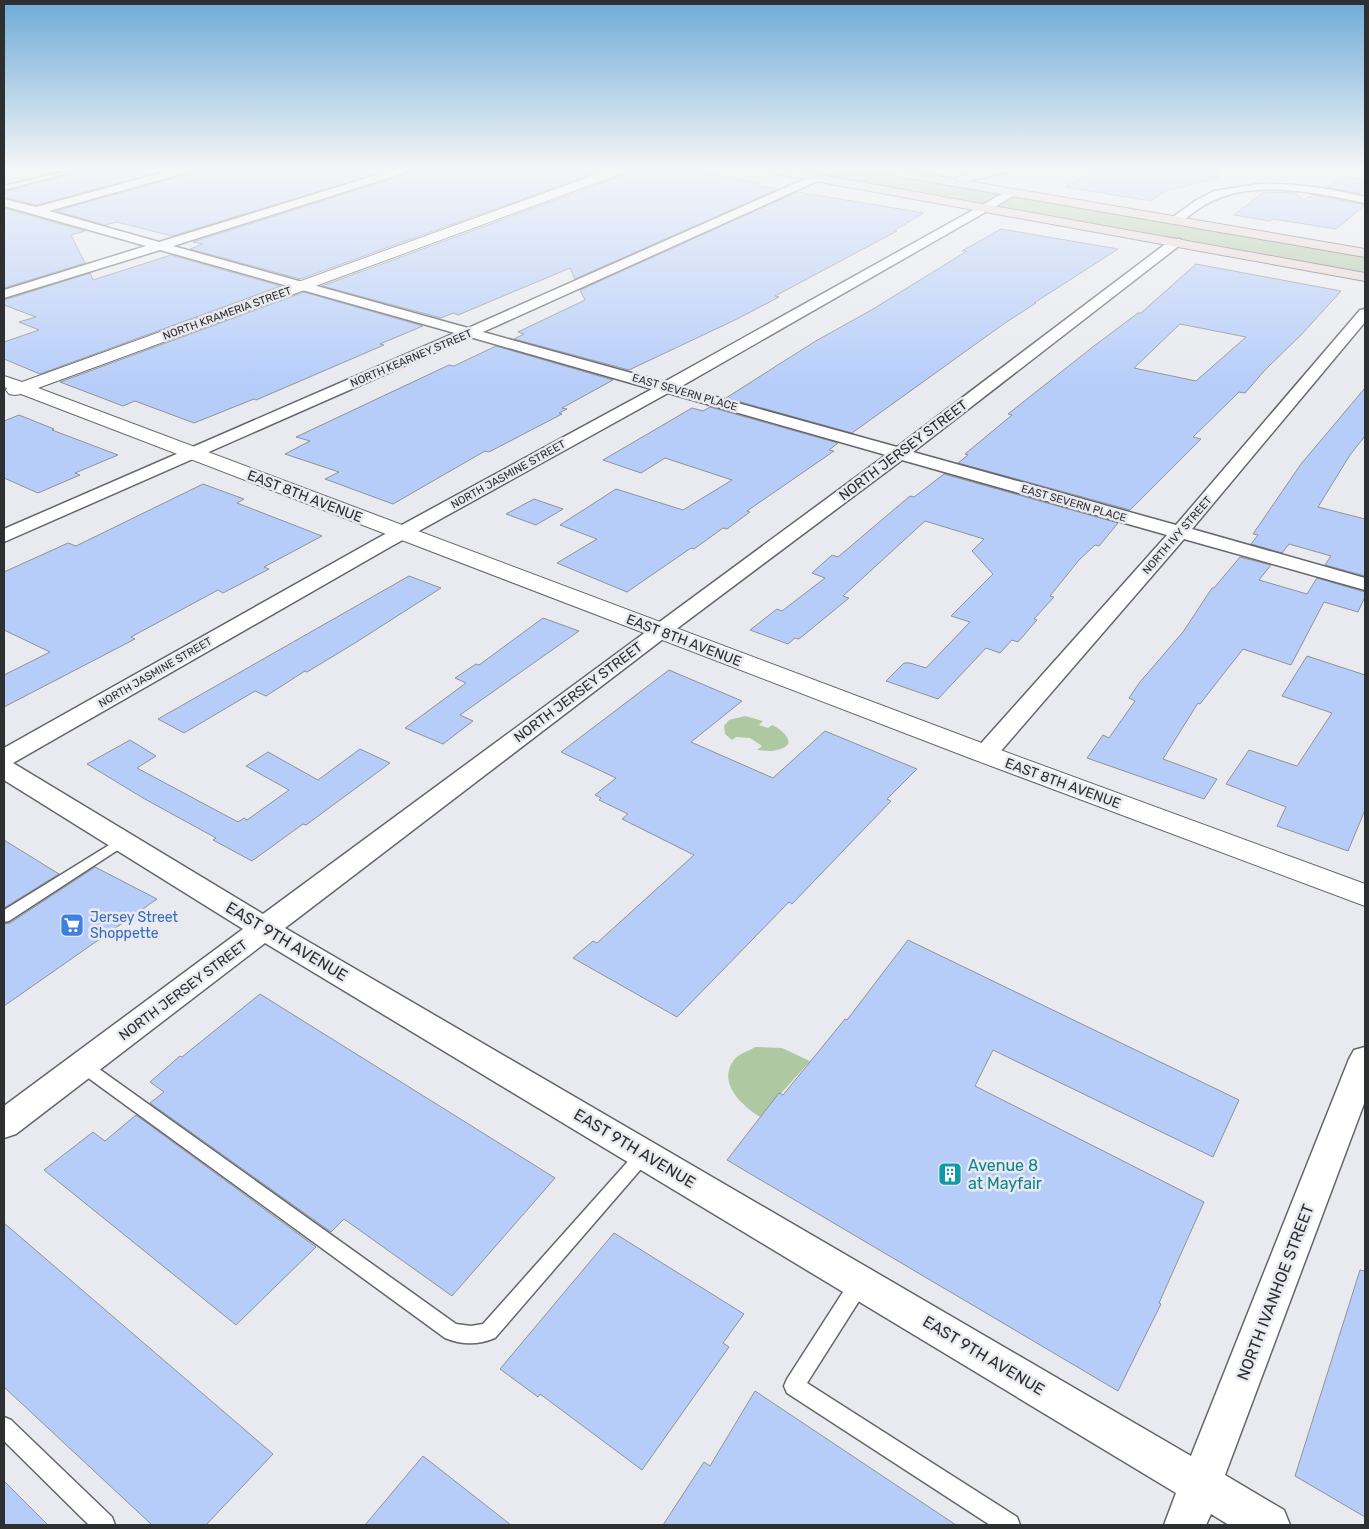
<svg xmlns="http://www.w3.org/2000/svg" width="1369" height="1529" viewBox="0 0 1369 1529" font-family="Rubik,sans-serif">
  <rect width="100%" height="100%" fill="#e8eaef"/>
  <g fill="#aec8a1">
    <polygon points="793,170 876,170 1365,256 1365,273"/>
    <path d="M745,716L763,721L759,725L768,728L772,725C783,730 800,745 777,750C771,752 764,750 757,750L762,746L750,738L736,737L732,740L725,734L724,726L729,720Z"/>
    <path d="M755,1047L782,1048L810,1061L760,1117C741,1105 717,1082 734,1060C738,1054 749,1051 755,1047Z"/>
  </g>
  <g fill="#b6cdfa" stroke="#909397" fill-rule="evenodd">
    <polygon points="84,170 167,170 36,205 4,197 4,192"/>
    <polygon points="191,170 388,170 172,236 117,222 105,225 56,211 189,174"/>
    <polygon points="410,170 603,170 300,279 190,249 203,244 193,242 408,174"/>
    <polygon points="627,170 689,170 761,183 756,185 778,189 575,279 570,268 458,315 453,313 441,318 322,286 624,175"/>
    <polygon points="1094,170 1217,170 1218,178 1165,191 1151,201 1065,187"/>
    <polygon points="1345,177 1365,180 1365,195 1327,187"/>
    <polygon points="797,192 924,213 893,231 897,231 775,296 779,297 737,319 629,370 514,339 524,334 518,332 520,331 585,300 580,290"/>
    <polygon points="1264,192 1295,193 1303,200 1313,195 1365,205 1336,229 1273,219 1270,221 1234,215"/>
    <polygon points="4,208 85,231 71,235 85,263 4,288"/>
    <polygon points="1001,229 1118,249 1034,303 1036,303 1005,323 852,433 726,398 814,342 873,309 967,251 962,251"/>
    <polygon points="171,255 281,286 40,374 4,359 4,342 39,330 19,322 36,317 4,305 4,300 90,273 93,280"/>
    <path d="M1196,264L1341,291L1302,334L1265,370L1245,393L1239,392L1193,437L1201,439L1130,510L958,463L968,455L965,454L1012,415L1008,414L1094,346L1138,313H1141ZM1180,324L1246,337L1196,381L1134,368Z"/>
    <polygon points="304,292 423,326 380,344 384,345 256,400 254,399 194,423 135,401 123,406 60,382"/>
    <polygon points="496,346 613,380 562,408 567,409 559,413 562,414 489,452 485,451 393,504 325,479 339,472 285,454 310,441 296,437 449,365 454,366"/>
    <polygon points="1365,388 1365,436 1350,455 1318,507 1365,519 1365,576 1325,565 1331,556 1289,544 1282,553 1251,544 1258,535 1253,534 1301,464"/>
    <polygon points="710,407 838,443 829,450 834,451 747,511 750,512 727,529 723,528 694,549 691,548 627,592 557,563 597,539 560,525 616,489 683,510 732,480 665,458 641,473 603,460 692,408 703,411"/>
    <polygon points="19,415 54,429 52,430 118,455 75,473 80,475 38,493 4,478 4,421"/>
    <polygon points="944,474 1118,523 1099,546 1095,545 1079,560 1050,596 1054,597 1034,619 1037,620 1018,642 1012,640 1000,653 986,648 938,699 886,681 904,663 910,663 926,668 970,622 951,616 993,574 972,551 984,539 925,521 843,596 849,598 799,639 795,638 788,644 750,630 777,609 782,611 825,578 812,573 832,555 838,557 910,496 914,497"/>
    <polygon points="203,484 244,499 237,503 322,536 264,567 269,569 223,593 218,590 131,637 135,639 4,707 4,675 50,652 4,630 4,572 68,543 76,546"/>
    <polygon points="534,499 563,509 536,525 506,514"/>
    <polygon points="1240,557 1271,565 1259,580 1307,594 1317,578 1365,592 1365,597 1358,612 1324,602 1291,665 1243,649 1200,704 1198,703 1163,759 1217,779 1204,799 1087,758 1103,735 1109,738 1135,701 1129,698 1140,682 1183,632 1212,588 1214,588"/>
    <polygon points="409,576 441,588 355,643 307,672 305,671 266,696 255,691 184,733 158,719"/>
    <polygon points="543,618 579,631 460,715 473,721 443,744 405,728 466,683 455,678 476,664 479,665"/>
    <polygon points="1307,656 1365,675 1365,810 1348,851 1277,826 1286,807 1226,784 1249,750 1297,766 1332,713 1282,696"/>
    <polygon points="669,670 742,701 691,742 773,778 825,731 917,769 887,799 891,801 792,904 789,902 677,1017 573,958 593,941 597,943 694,855 622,819 628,814 599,800 601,798 595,795 616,778 561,752"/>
    <polygon points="130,740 156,756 137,768 238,822 244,818 247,820 289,790 246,766 268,752 318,780 360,749 390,763 306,825 303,824 252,861 213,840 216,838 143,798 87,764"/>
    <polygon points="4,840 59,874 4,908"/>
    <polygon points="95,867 157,899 4,1006 4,924 10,923"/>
    <polygon points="908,940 1239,1100 1213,1157 993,1050 975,1086 1204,1202 1159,1303 1161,1304 1118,1391 727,1160 779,1093 783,1095 845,1019 847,1020"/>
    <polygon points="260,994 555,1178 452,1296 344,1219 331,1232 150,1103 164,1092 150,1082 180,1056 182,1057"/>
    <polygon points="136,1115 316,1247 236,1325 44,1170 93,1132 105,1141"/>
    <polygon points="4,1223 273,1454 206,1525 152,1525 4,1387"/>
    <polygon points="614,1233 744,1314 723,1343 729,1347 642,1470 540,1394 538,1397 500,1369"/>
    <polygon points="1360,1270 1365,1271 1365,1517 1295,1476"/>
    <polygon points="755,1391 956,1525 663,1525 704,1462 710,1466"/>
    <polygon points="423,1456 511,1525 365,1525"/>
    <polygon points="4,1481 48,1525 4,1525"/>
  </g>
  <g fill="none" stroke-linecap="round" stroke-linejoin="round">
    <g stroke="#64666b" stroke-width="3">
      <g id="service">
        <polygon points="71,170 80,170 4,190 4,186"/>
        <polygon points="122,837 127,838 129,841 127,844 9,921 4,922 4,910"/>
        <path d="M82,1059L88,1061L456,1324L471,1326L483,1324L639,1149L645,1147L651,1149L654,1154L495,1338C478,1345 462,1345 445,1338L76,1069L74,1065L76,1061Z"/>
        <polygon points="859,1275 866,1278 868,1284 866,1290 807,1383 1017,1517 1020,1525 990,1525 787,1393 784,1386 787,1379 852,1278"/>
        <polygon points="4,1417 11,1420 112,1517 115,1525 89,1525 4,1441"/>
      </g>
    </g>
    <g stroke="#64666b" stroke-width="3">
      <g id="minor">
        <path d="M173,170H189L188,172L49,211L159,242L393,170H408L407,172L173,246L468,328L814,175H822L824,177L822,179L483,332L664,382L1009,190H1017L1019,192L1017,194L680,387L897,447L1172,239H1180L1182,242L1180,245L913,452L1176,525L1360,310L1365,309V322L1192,529L1365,578V590L1184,539L994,759L985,762L976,759L973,754L976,749L1167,535L902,460L667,636L285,928L1191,1456L1349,1059L1354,1050L1365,1047V1101L1225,1475L1284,1510L1290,1525H1229L1211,1514L1206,1525H1164L1176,1493L265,943L16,1134L4,1138V1106L243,929L4,780V748L376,539L652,389L470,337L4,542V529L455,333L160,250L4,298V290L146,246L4,206V199L36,207ZM668,393L886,455L263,914L13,763L390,547Z"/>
        <polygon points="988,170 1008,170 1007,172 967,181 956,185 950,182 960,176"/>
        <path d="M1259,184C1296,183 1330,188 1365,197V203C1322,194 1265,181 1222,197C1206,202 1193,213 1179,223L1175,224L1169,220L1195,201L1214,191Z"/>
      </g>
    </g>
    <g stroke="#64666b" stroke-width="2">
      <polygon id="tertiary" points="608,170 625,170 623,173 38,388 995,748 1365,884 1365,906 975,760 21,394 15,395 9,394 6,390 7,388 4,387 4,376 22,382"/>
    </g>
    <g stroke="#64666b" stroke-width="2">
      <g id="secondary">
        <polygon points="770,170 794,170 1365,273 1365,281 776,174"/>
        <polygon points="878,170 903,170 1365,249 1365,257 884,174"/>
      </g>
    </g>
    <use href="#service" fill="#fff" fill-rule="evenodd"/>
    <use href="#minor" fill="#fff" fill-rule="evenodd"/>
    <use href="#tertiary" fill="#fff" fill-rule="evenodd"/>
    <use href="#secondary" fill="#ecd7d2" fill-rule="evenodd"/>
  </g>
  <linearGradient id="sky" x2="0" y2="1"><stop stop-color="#6eabd7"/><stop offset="0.44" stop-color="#f5f6f8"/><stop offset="1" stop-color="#f5f6f8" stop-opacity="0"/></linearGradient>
  <rect width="1369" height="384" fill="url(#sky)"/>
  <defs>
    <g id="supermarket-square" transform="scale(1.25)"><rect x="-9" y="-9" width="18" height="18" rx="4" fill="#3f7fe0" stroke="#e8eaef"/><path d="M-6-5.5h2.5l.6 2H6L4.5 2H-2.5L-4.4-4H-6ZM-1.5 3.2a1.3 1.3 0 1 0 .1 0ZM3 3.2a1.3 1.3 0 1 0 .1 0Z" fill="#fff"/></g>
    <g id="building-square" transform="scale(1.25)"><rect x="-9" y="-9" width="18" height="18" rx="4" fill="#0f9aa8" stroke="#e8eaef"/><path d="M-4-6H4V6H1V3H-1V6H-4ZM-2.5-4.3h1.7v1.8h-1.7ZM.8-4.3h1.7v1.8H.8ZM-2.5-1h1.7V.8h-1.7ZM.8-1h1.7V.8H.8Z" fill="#fff"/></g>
  </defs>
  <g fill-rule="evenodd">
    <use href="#supermarket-square" x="72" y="925"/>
    <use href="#building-square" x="950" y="1174"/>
  </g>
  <g text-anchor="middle" stroke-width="5" stroke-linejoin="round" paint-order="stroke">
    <g font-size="11" fill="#2e2f31" stroke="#e8eaef">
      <text transform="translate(227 313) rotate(-20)" y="4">NORTH KRAMERIA STREET</text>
      <text transform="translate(411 358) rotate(-23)" y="4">NORTH KEARNEY STREET</text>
      <text transform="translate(685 392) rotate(16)" y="4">EAST SEVERN PLACE</text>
      <text transform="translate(508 474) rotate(-29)" y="4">NORTH JASMINE STREET</text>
      <text transform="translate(1074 503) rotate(16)" y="4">EAST SEVERN PLACE</text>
      <text transform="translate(1177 535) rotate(-49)" y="4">NORTH IVY STREET</text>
      <text transform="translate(155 672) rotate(-30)" y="4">NORTH JASMINE STREET</text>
    </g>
    <g font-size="14" fill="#2e2f31" stroke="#e8eaef">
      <text transform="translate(903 450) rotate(-37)" y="5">NORTH JERSEY STREET</text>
      <text transform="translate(305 496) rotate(21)" y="5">EAST 8TH AVENUE</text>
      <text transform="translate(684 640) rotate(21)" y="5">EAST 8TH AVENUE</text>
      <text transform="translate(578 692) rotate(-37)" y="5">NORTH JERSEY STREET</text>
      <text transform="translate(1063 783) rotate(20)" y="5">EAST 8TH AVENUE</text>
      <text transform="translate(183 990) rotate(-37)" y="5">NORTH JERSEY STREET</text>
    </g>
    <g font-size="14" fill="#366cbe" stroke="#e8eaef" text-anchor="start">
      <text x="90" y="922">Jersey Street<tspan x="90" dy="16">Shoppette</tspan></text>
    </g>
    <g font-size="16" fill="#2e2f31" stroke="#e8eaef">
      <text transform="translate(287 941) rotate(31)" y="6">EAST 9TH AVENUE</text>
      <text transform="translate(635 1148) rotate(31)" y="6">EAST 9TH AVENUE</text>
      <text transform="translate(1275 1292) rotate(-69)" y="6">NORTH IVANHOE STREET</text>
      <text transform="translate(984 1355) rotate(31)" y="6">EAST 9TH AVENUE</text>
    </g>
    <g font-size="16" fill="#0d838f" stroke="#e8eaef" text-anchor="start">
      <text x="968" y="1171">Avenue 8<tspan x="968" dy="18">at Mayfair</tspan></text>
    </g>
  </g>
  <rect width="1369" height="1529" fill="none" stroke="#2e2f31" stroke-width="10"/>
</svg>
